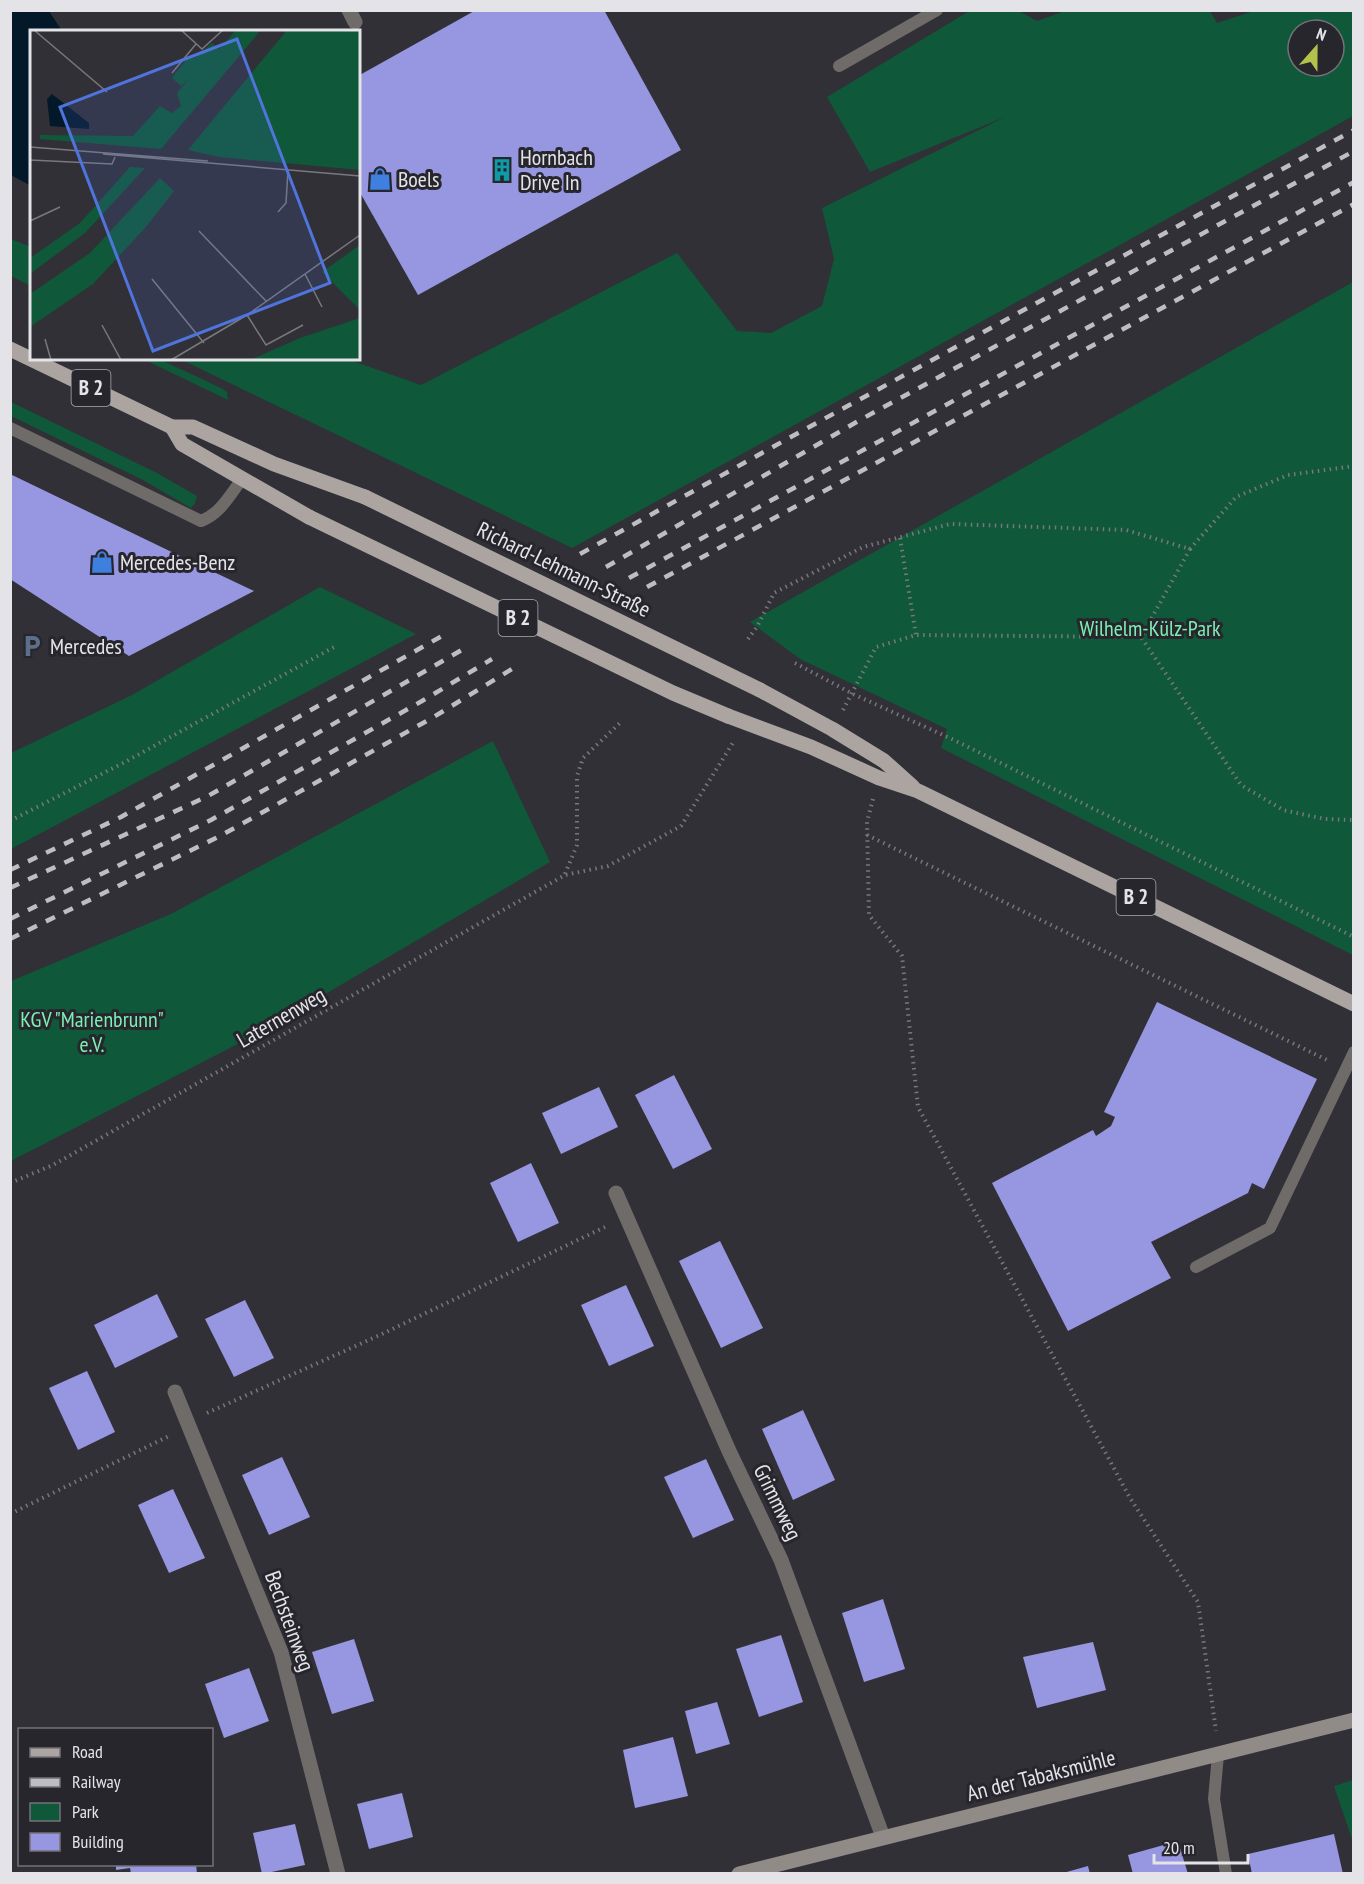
<svg xmlns="http://www.w3.org/2000/svg" width="1364" height="1884" viewBox="0 0 1364 1884" font-family="'PT Sans Narrow',sans-serif">
  <rect width="100%" height="100%" fill="#313037"/>
  <g fill="#0f5839" fill-rule="evenodd">
    <path d="M971,10L1019,11L1037,21L1065,11H1210L1217,23L1254,11H1353V116L572,548L180,359H347L421,385L677,253L737,331L771,333L822,306L834,259L822,208L1005,117L870,172L827,97ZM1298,30H1334V66H1298Z"/>
    <polygon points="11,239 31,247 31,286 11,276"/>
    <polygon points="1353,282 1353,955 941,748 947,729 800,659 750,622"/>
    <polygon points="143,359 159,359 221,388 227,392 228,400"/>
    <polygon points="11,402 157,473 197,496 195,503 191,508 143,480 11,416"/>
    <polygon points="320,587 416,634 11,849 11,753 132,695"/>
    <polygon points="493,741 550,862 259,1033 11,1161 11,981 171,914"/>
    <polygon points="1353,1780 1354,1780 1353,1842 1334,1786"/>
  </g>
  <polygon fill="#031829" points="10,11 49,11 62,31 32,32 31,186 11,175"/>
  <g fill="#9796e0">
    <polygon points="476,10 604,10 681,150 418,295 358,189 358,76"/>
    <polygon points="10,474 180,556 254,591 129,656 10,579"/>
    <polygon points="1157,1002 1317,1079 1264,1189 1252,1183 1248,1193 1151,1242 1171,1278 1068,1331 992,1183 1093,1130 1096,1136 1111,1126 1115,1117 1104,1112"/>
    <polygon points="674,1075 712,1149 673,1169 635,1095"/>
    <polygon points="599,1087 618,1127 561,1154 542,1113"/>
    <polygon points="531,1163 559,1223 518,1242 490,1183"/>
    <polygon points="720,1241 763,1328 721,1348 679,1261"/>
    <polygon points="626,1285 654,1346 609,1366 581,1305"/>
    <polygon points="157,1294 178,1337 115,1368 94,1325"/>
    <polygon points="245,1300 274,1358 234,1377 205,1319"/>
    <polygon points="87,1371 115,1432 78,1450 49,1388"/>
    <polygon points="803,1410 835,1480 793,1500 762,1429"/>
    <polygon points="282,1457 310,1517 269,1535 242,1475"/>
    <polygon points="706,1459 734,1520 693,1538 664,1477"/>
    <polygon points="173,1489 205,1558 169,1573 138,1505"/>
    <polygon points="883,1599 905,1669 864,1682 842,1613"/>
    <polygon points="781,1635 803,1702 759,1717 736,1649"/>
    <polygon points="354,1639 374,1701 332,1714 312,1652"/>
    <polygon points="1093,1642 1106,1690 1037,1708 1023,1657"/>
    <polygon points="249,1668 269,1721 224,1738 205,1684"/>
    <polygon points="717,1702 730,1744 696,1754 685,1711"/>
    <polygon points="673,1737 688,1796 635,1808 623,1750"/>
    <polygon points="402,1793 413,1837 369,1849 357,1804"/>
    <polygon points="295,1824 305,1865 262,1874 253,1833"/>
    <polygon points="1334,1834 1343,1874 1252,1874 1248,1854"/>
    <polygon points="1178,1841 1188,1874 1133,1874 1128,1855"/>
    <polygon points="116,1864 196,1864 197,1874 131,1874 130,1868 116,1870"/>
    <polygon points="1088,1866 1090,1874 1063,1874 1063,1873"/>
  </g>
  <g fill="none" stroke-linecap="round" stroke-linejoin="round">
    <g stroke="#78777d" stroke-width="4" stroke-dasharray="1.5 4.5" stroke-linecap="butt">
      <polyline points="900,538 916,635"/>
      <polyline points="1190,549 1141,637 1241,785 1283,810 1325,819 1354,820"/>
      <polyline points="748,639 757,627 774,593 863,547 950,524 1126,530 1190,549 1236,497 1288,475 1354,466"/>
      <polyline points="795,663 853,694 954,740 1354,937"/>
      <polyline points="843,710 876,647 916,635 1141,637"/>
      <polyline points="873,799 867,822 869,915 902,956 918,1107 1130,1498 1198,1602 1216,1731"/>
      <polyline points="10,821 125,762 336,646"/>
      <polyline points="867,835 1327,1060"/>
      <polyline points="565,874 577,845 577,776 583,758 622,721"/>
      <polyline points="10,1183 53,1165 565,875 608,866 681,826 734,741"/>
      <polyline points="207,1413 380,1335 605,1227"/>
      <polyline points="10,1514 169,1436"/>
    </g>
    <g stroke="#6f6b69" stroke-width="12">
      <polyline points="839,66 937,10"/>
      <path d="M10,428L201,521C220,514 230,495 242,479"/>
      <polyline points="1196,1267 1270,1228 1354,1052"/>
      <polyline points="1218,1755 1214,1799 1226,1874"/>
    </g>
    <polyline stroke="#6f6b69" stroke-width="15" points="349,10 355,22"/>
    <g stroke="#6f6b69" stroke-width="15">
      <polyline points="616,1193 729,1451 781,1560 883,1837"/>
      <polyline points="175,1392 281,1652 338,1874"/>
    </g>
    <polyline stroke="#918b88" stroke-width="15" points="739,1874 1354,1720"/>
    <g stroke="#aba4a0" stroke-width="15">
      <polyline points="10,349 172,427 193,427 274,464 365,497"/>
      <polyline points="172,427 182,444 309,517"/>
      <polyline points="760,690 832,729 884,761 913,787"/>
      <polyline points="728,716 811,747 879,778 918,791 1354,1004"/>
    </g>
    <g stroke="#bebec2" stroke-width="4.5" stroke-dasharray="10 10" stroke-linecap="butt">
      <polyline points="580,554 789,438 1354,130"/>
      <polyline points="606,567 860,420 1354,151"/>
      <polyline points="629,578 1354,182"/>
      <polyline points="647,587 1354,204"/>
      <polyline points="10,870 121,817 442,636"/>
      <polyline points="10,888 208,796 467,647"/>
      <polyline points="10,919 211,820 422,701 492,659"/>
      <polyline points="10,939 220,836 432,718 512,669"/>
    </g>
    <g stroke="#aba4a0" stroke-width="15">
      <polyline points="365,497 760,690"/>
      <polyline points="309,517 673,693 728,716"/>
    </g>
  </g>
  <defs>
    <g id="building-bare" transform="scale(1.8)"><path d="M-4-6H4V6H1V3H-1V6H-4ZM-2.5-4.3h1.7v1.8h-1.7ZM.8-4.3h1.7v1.8H.8ZM-2.5-1h1.7V.8h-1.7ZM.8-1h1.7V.8H.8Z" fill="#0f9aa8" stroke="#27262d" stroke-width="2.5" paint-order="stroke"/></g>
    <g id="shop-bare" transform="scale(1.8)"><path d="M-5-2.5h2.3a2.7 3.5 0 0 1 5.4 0H5L5.5 6h-11ZM-1.5-2.5h3a1.5 2.3 0 0 0-3 0Z" fill="#3f7fe0" stroke="#27262d" stroke-width="2.5" paint-order="stroke"/></g>
    <g id="parking-bare" transform="scale(1.8)"><path d="M-3.5-5.5H1a3.5 3.5 0 0 1 0 7H-1V5.5H-3.5ZM-1-3.4V-.6H.8a1.4 1.4 0 0 0 0-2.8Z" fill="#5c6f8a" stroke="#27262d" stroke-width="2.5" paint-order="stroke"/></g>
  </defs>
  <g fill-rule="evenodd">
    <use href="#building-bare" x="502" y="170"/>
    <use href="#shop-bare" x="380" y="179"/>
    <use href="#shop-bare" x="102" y="562"/>
    <use href="#parking-bare" x="32" y="646"/>
  </g>
  <g text-anchor="middle" stroke-width="6" stroke-linejoin="round" paint-order="stroke">
    <g fill="#27262d" stroke="#ababb0" stroke-width="1.5">
      <rect x="71.5" y="370" width="39" height="36" rx="4.5"/>
      <rect x="498.5" y="600" width="39" height="36" rx="4.5"/>
      <rect x="1116.5" y="879" width="39" height="36" rx="4.5"/>
    </g>
    <g font-size="21" font-weight="bold" fill="#e4e4e8">
      <text x="91" y="395">B 2</text>
      <text x="518" y="625">B 2</text>
      <text x="1136" y="904">B 2</text>
    </g>
    <g font-size="22" fill="#e4e4e8" stroke="#27262d" text-anchor="start">
      <text x="520" y="165">Hornbach<tspan x="520" dy="25">Drive In</tspan></text>
      <text x="398" y="187">Boels</text>
      <text x="120" y="570">Mercedes-Benz</text>
      <text x="50" y="654">Mercedes</text>
    </g>
    <g font-size="22" fill="#e4e4e8" stroke="#27262d">
      <text transform="translate(564 569) rotate(26)" y="8">Richard-Lehmann-Straße</text>
      <text transform="translate(281 1017) rotate(-30)" y="8">Laternenweg</text>
      <text transform="translate(778 1502) rotate(64)" y="8">Grimmweg</text>
      <text transform="translate(290 1621) rotate(70)" y="8">Bechsteinweg</text>
      <text transform="translate(1041 1775) rotate(-14)" y="8">An der Tabaksmühle</text>
    </g>
    <g font-size="22" fill="#7befb3" stroke="#27262d">
      <text x="1150" y="636">Wilhelm-Külz-Park</text>
      <text x="92" y="1027">KGV "Marienbrunn"<tspan x="92" dy="25">e.V.</tspan></text>
    </g>
  </g>
  <g transform="translate(30 30)">
    <rect width="330" height="330" fill="#313037"/>
    <path d="M206,0H231L131,119L10,109V105L103,106L130,76L142,83L151,76L147,63L158,50L151,56L142,48L158,27L165,28L182,13L189,19ZM257,0H330V140L189,127L158,120ZM100,137L115,138L55,203L0,244V228L50,193ZM130,148L144,161L115,198L63,254L0,297V264L60,223ZM330,215V280L292,242ZM330,288V330H220L270,308Z" fill="#0f5839"/>
    <path d="M22,64L59,93V99L20,96L17,69Z" fill="#031829"/>
    <path fill="none" stroke="#79787e" stroke-width="1.5" d="M4,0L77,62M151,0L172,19L193,0M142,43L166,14M0,117L178,131M73,124L330,146M0,130L82,134L85,127M248,182L256,173L258,140M0,191L30,177M169,201L236,271M275,244L292,277M122,249L174,313M217,285L236,315L273,295M72,295L91,330M15,309L21,330M141,330L217,285L330,205"/>
    <path fill="#4f74dc" fill-opacity="0.15" stroke="#4f74dc" stroke-width="3" d="M207,9L300,253L123,321L30,77Z"/>
    <rect width="330" height="330" fill="none" stroke="#e4e4e8" stroke-width="3"/>
  </g>
  <rect width="1364" height="1884" fill="none" stroke="#e4e4e8" stroke-width="24"/>
  <rect x="18" y="1728" width="195" height="138" fill="#27262d" stroke="#737278" stroke-width="1.5"/>
  <rect x="30" y="1748" width="30" height="9" fill="#aba4a0" stroke="#737278" stroke-width="1.5"/>
  <text x="72" y="1758" font-size="18" fill="#e4e4e8">Road</text>
  <rect x="30" y="1778" width="30" height="9" fill="#bebec2" stroke="#737278" stroke-width="1.5"/>
  <text x="72" y="1788" font-size="18" fill="#e4e4e8">Railway</text>
  <rect x="30" y="1803" width="30" height="18" fill="#0f5839" stroke="#737278" stroke-width="1.5"/>
  <text x="72" y="1818" font-size="18" fill="#e4e4e8">Park</text>
  <rect x="30" y="1833" width="30" height="18" fill="#9796e0" stroke="#737278" stroke-width="1.5"/>
  <text x="72" y="1848" font-size="18" fill="#e4e4e8">Building</text>
  <g transform="translate(1316 48) rotate(21)"><circle r="28" fill="#27262d" stroke="#737278" stroke-width="1.5"/>
  <path d="M0-4.5L10 22L0 15L-10 22Z" fill="#b3c24b"/>
  <text y="-9" font-size="16" font-weight="bold" text-anchor="middle" fill="#e4e4e8">N</text>
  </g>
  <path d="M1154 1854v9h94v-9" fill="none" stroke="#e4e4e8" stroke-width="3"/>
  <text x="1163" y="1854" font-size="18" fill="#e4e4e8" stroke="#27262d" stroke-width="4.5" paint-order="stroke">20 m</text>
</svg>
